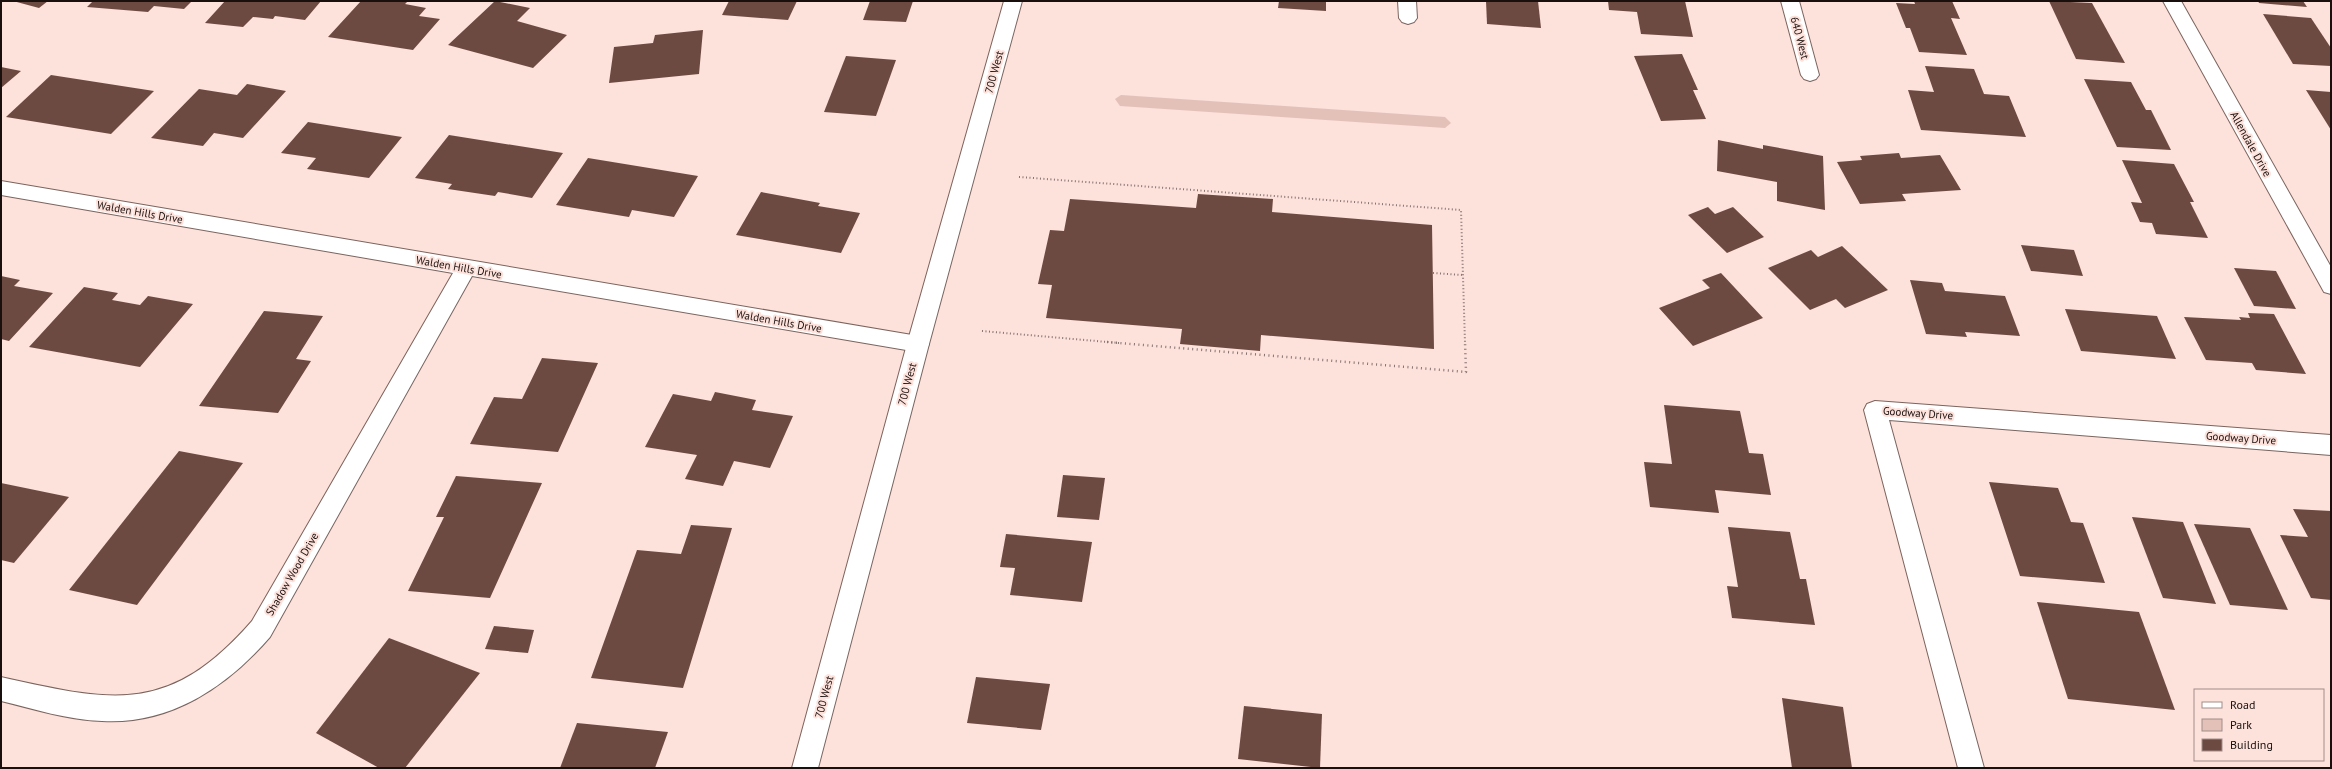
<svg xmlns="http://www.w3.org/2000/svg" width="2332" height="769" viewBox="0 0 2332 769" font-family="'PT Sans',sans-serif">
  <rect width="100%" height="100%" fill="#fde1db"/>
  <polygon fill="#e3c1b9" points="1121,95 1445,117 1451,123 1445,128 1120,106 1115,99"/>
  <g fill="#6d4a41">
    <polygon points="13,1 48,1 39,8"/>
    <polygon points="93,1 192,1 184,9 154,6 148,12 87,7"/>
    <polygon points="225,1 321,1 305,20 275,16 273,19 253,17 243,27 205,23"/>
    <polygon points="361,1 408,1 405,4 426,8 419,16 440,19 413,50 328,37"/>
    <polygon points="495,1 530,8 517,21 567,35 533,68 448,45"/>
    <polygon points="729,1 797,1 788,20 722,15"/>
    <polygon points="870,1 913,1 906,22 863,20"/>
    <polygon points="1279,1 1326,1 1326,11 1278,8"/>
    <polygon points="1486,1 1538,1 1541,28 1487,24"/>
    <polygon points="1608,1 1685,1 1693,37 1641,34 1637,12 1609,10"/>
    <polygon points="1914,1 1952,1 1960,19 1951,18 1967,55 1919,52 1910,28 1906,28 1896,3 1915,4"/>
    <polygon points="2049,1 2092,3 2125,63 2076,59"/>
    <polygon points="2258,1 2303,1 2307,7 2259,3"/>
    <polygon points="2263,14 2311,18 2331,48 2331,66 2293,64"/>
    <polygon points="703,30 699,74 609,83 614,47 653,43 655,35"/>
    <polygon points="1682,54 1698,90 1693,90 1706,119 1661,121 1634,56"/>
    <polygon points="846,56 896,60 876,116 824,112"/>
    <polygon points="1925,66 1974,69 1984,94 2009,96 2026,137 1921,130 1908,90 1934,92"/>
    <polygon points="1,67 21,71 1,88"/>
    <polygon points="51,75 154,91 111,134 6,117"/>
    <polygon points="2084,79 2131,82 2146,110 2151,110 2171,150 2117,147"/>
    <polygon points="247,84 286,91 243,138 214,133 203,146 151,138 199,89 237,95"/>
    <polygon points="2306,90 2331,92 2331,130"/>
    <polygon points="308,122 402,137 369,178 307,169 316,158 281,153"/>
    <polygon points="449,135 563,153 532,198 498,192 495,196 448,189 452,184 415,178"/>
    <polygon points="1718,140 1763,149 1763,145 1823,156 1825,210 1777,201 1777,182 1717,171"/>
    <polygon points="1899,153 1901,158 1940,155 1961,190 1902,194 1906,201 1860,204 1837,162 1862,160 1860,156"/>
    <polygon points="588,158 698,176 674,217 632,210 629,217 556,205"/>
    <polygon points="2122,160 2174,164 2194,202 2190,202 2208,238 2156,234 2152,223 2140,222 2131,202 2142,203"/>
    <polygon points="761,192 820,203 818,206 860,213 841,253 736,235"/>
    <polygon points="1198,194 1273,199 1272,212 1432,225 1434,349 1261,335 1260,351 1180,344 1182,329 1046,318 1052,285 1038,284 1050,230 1064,231 1070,199 1196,208"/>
    <polygon points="1708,207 1715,214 1733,207 1764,237 1727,253 1688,215"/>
    <polygon points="2021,245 2074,250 2083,276 2031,271"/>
    <polygon points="1842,246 1888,290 1845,308 1836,299 1810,310 1768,268 1811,250 1818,257"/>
    <polygon points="2234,268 2276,271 2296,309 2254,306"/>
    <polygon points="1721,273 1763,318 1693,346 1659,308 1710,288 1702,280"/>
    <polygon points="1,276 20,280 14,286 53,293 9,341 1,339"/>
    <polygon points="1910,280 1942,283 1945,291 2005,296 2020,336 1965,332 1967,337 1926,334"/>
    <polygon points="84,287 118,293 112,300 140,305 148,296 193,304 140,367 29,347"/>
    <polygon points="2065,309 2157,316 2176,359 2081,351"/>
    <polygon points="264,311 323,316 296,359 311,361 278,413 199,406"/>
    <polygon points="2248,313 2274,314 2306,374 2256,370 2252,363 2206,360 2184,317 2241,320 2239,317 2250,318"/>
    <polygon points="542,358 598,363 558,452 470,444 494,397 522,399"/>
    <polygon points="715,392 756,400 752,410 793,416 770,468 734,461 723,486 685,479 697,455 645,447 673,394 711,401"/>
    <polygon points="1664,405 1740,411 1749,453 1763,454 1771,495 1715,490 1719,513 1650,507 1644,462 1672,464"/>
    <polygon points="179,451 243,463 137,605 69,590"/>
    <polygon points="1063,475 1105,478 1099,520 1057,517"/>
    <polygon points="456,476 542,483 490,598 408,591 444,517 436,517"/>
    <polygon points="1989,482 2058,488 2071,522 2083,523 2105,583 2020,576"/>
    <polygon points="1,483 69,497 14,563 1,560"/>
    <polygon points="2293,509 2331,511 2331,600 2311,598 2280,535 2308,537"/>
    <polygon points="2132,517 2183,522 2216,604 2163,598"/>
    <polygon points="2194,524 2250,528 2288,610 2230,605"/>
    <polygon points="691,525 732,528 683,688 591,678 637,550 681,554"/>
    <polygon points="1728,527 1790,532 1800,579 1806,579 1815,625 1732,618 1727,586 1738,587"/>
    <polygon points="1006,534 1092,542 1082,602 1010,595 1015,568 1000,567"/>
    <polygon points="2037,602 2139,612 2175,710 2068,699"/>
    <polygon points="494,626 534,630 528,653 485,649"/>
    <polygon points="389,638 480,673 405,768 379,768 316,733"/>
    <polygon points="976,677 1050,684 1041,730 967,723"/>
    <polygon points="1782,698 1843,707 1852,768 1792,768"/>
    <polygon points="1244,706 1322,714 1320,768 1238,759"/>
    <polygon points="577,723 668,732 655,768 560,768"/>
  </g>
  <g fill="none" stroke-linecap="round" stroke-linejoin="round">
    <g stroke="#7b645e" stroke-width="2">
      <g id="minor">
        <polygon points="1398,1 1416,1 1417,18 1414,22 1408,24 1402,22 1399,18"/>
        <polygon points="1781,1 1799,1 1819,75 1816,79 1810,81 1804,79 1801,75"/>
        <polygon points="2163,1 2181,1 2331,267 2331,294 2324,292"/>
        <path d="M1,181L918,336L926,338L929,344L926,350L918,352L472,276L270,637C227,687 170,725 102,721C68,720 34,709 1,701V677C113,702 169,716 252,621L453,273L1,195Z"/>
        <polygon points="1875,401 2331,435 2331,455 1889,420 1984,768 1958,768 1864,410 1867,404"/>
      </g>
    </g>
    <g stroke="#7b645e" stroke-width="2">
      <polygon id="secondary" points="1004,1 1022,1 929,344 818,768 792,768 907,344"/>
    </g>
    <g stroke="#867370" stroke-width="2" stroke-dasharray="1 2.5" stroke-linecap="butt">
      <polyline points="1019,177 1461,210 1465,343"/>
      <polyline points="1433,273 1463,275"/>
      <polyline points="982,331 1119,343"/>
    </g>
    <polyline stroke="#867370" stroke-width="2.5" stroke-dasharray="1 3.5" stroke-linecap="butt" points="1107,342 1466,372 1465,342"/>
    <use href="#minor" fill="#fff" fill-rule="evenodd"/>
    <use href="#secondary" fill="#fff" fill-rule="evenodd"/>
  </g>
  <g text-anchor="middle" stroke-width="4" stroke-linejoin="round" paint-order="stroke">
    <g font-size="11" fill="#19100e" stroke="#fde1db">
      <text transform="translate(1800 38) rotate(75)" y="4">640 West</text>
      <text transform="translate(994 72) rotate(-75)" y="4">700 West</text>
      <text transform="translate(2251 144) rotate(61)" y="4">Allendale Drive</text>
      <text transform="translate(140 212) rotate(10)" y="4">Walden Hills Drive</text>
      <text transform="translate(459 267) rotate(10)" y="4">Walden Hills Drive</text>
      <text transform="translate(779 321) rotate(10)" y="4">Walden Hills Drive</text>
      <text transform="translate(907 384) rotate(-75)" y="4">700 West</text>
      <text transform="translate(1918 413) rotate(4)" y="4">Goodway Drive</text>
      <text transform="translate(2241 438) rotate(4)" y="4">Goodway Drive</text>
      <text transform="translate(292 574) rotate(-60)" y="4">Shadow Wood Drive</text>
      <text transform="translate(824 697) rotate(-75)" y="4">700 West</text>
    </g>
  </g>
  <rect width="2332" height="769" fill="none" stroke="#19100e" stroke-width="4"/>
  <rect x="2194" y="689" width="130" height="72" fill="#fde1db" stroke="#a28d89"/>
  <rect x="2202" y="702" width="20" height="6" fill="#ffffff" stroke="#a28d89"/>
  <text x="2230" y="709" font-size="12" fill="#19100e">Road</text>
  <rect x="2202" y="719" width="20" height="12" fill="#e3c1b9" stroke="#a28d89"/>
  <text x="2230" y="729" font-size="12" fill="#19100e">Park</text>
  <rect x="2202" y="739" width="20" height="12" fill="#6d4a41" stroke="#a28d89"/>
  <text x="2230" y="749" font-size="12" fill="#19100e">Building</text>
</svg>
